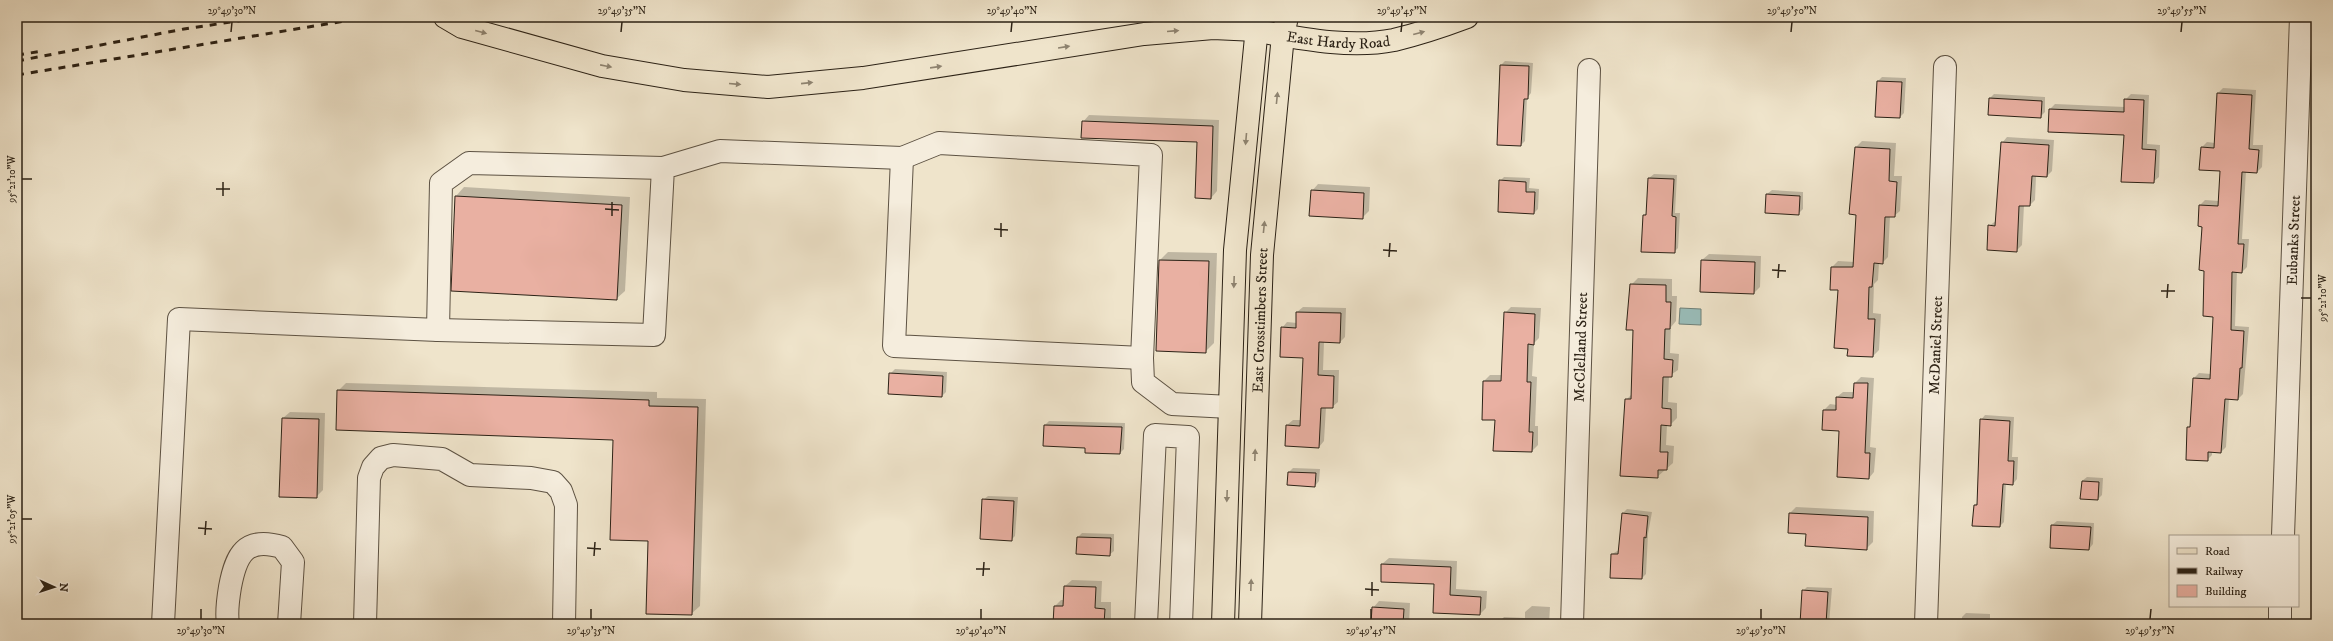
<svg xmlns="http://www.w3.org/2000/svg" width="2333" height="641" viewBox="0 0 2333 641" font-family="'IM FELL DW Pica',serif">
  <rect width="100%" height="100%" fill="#efe4cb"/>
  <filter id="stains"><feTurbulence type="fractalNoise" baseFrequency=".005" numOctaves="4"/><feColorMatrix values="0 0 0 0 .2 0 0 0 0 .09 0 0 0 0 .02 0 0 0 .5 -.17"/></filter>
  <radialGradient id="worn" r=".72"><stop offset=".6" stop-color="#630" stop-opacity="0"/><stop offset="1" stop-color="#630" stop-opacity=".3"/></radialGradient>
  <polygon fill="#9abebb" stroke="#6e8079" points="1680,308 1701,309 1701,325 1679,324"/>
  <g fill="#0003">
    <polygon points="1505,61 1533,63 1531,93 1527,98 1525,141 1521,145 1501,65"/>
    <polygon points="1882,77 1906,78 1904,113 1900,117 1878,81"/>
    <polygon points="2223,88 2256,90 2253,145 2263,145 2262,167 2257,172 2246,171 2242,239 2249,239 2247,267 2242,272 2237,271 2235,326 2249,327 2243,394 2238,399 2229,398 2226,447 2221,452 2212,451 2212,455 2207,460 2188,428 2192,424 2194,378 2199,373 2211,374 2214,316 2205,270 2200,205 2205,200 2219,201 2221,170 2202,147 2207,142 2215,143 2218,93"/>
    <polygon points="1994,94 2045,97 2045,112 2040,117 1990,98"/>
    <polygon points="2131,94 2149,95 2147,144 2160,145 2159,177 2153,182 2125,134 2050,109 2055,104 2125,107 2125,100"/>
    <polygon points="1089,115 1219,120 1217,191 1211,198 1198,141 1083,122"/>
    <polygon points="2007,137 2054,140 2052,171 2047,176 2036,176 2035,200 2030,205 2024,205 2022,245 2016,251 1989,226 1997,220 2002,143"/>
    <polygon points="1862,141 1896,143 1894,176 1902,176 1900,211 1894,216 1890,216 1888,257 1882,263 1879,263 1878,280 1874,284 1873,313 1881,314 1879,350 1873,356 1848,355 1839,289 1832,267 1838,261 1855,262 1857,214 1856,147"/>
    <polygon points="1654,174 1677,175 1675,213 1680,213 1678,248 1674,252 1644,215 1648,212 1649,178"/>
    <polygon points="1504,177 1530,178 1529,188 1539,189 1538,209 1534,213 1500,181"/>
    <polygon points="1318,184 1370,187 1369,211 1362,218 1312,191"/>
    <polygon points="464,187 630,197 625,291 616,299 452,290 456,196"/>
    <polygon points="1772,190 1803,192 1803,209 1798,214 1767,194"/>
    <polygon points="1168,252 1217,253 1214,343 1205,352 1157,350 1160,260"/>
    <polygon points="1709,254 1761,256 1760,287 1754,293 1701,291 1702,260"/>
    <polygon points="1638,278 1672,279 1672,296 1677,296 1676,321 1671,327 1670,353 1679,354 1678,370 1669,376 1668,402 1677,403 1677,418 1670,425 1667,425 1666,445 1674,446 1673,463 1657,477 1626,400 1632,394 1634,329 1631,285"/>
    <polygon points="1303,307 1346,308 1345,337 1340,342 1324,342 1323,370 1339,370 1338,402 1332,407 1326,407 1324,441 1319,447 1287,425 1293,420 1301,420 1304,357 1282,328 1287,322 1297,323 1297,312"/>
    <polygon points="1511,307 1541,308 1539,338 1534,343 1532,376 1537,377 1535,426 1538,426 1538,445 1532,451 1496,419 1484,381 1490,375 1502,375 1505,313"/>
    <polygon points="895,369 947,372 946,392 942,396 890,374"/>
    <polygon points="1861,377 1874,378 1870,447 1876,448 1874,472 1869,478 1840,430 1824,410 1830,404 1837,405 1837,397 1843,392 1855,392 1855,383"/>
    <polygon points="346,383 657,392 657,398 706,399 700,606 691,614 649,540 614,439 338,391"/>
    <polygon points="290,412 325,413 323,490 316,497 283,418"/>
    <polygon points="1985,415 2014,417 2012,457 2018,457 2017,479 2013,484 2006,483 2004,522 2000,526 1974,525 1975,505 1978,502 1981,420"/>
    <polygon points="1049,421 1125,423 1124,449 1120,453 1086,447 1045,425"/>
    <polygon points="1293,468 1320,469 1319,481 1315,486 1288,484 1289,472"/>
    <polygon points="2087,477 2103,478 2102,495 2098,499 2081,498 2082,481"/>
    <polygon points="988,496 1018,497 1015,536 1011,540 983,500"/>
    <polygon points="1796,507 1874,511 1873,542 1866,549 1807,533 1790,513"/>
    <polygon points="1627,509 1652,512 1648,534 1646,574 1642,578 1612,554 1619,550 1623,513"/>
    <polygon points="2057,521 2094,523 2093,544 2089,549 2052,525"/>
    <polygon points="1082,533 1114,534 1114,551 1109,555 1077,553 1078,537"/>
    <polygon points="1389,558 1457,561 1456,589 1487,591 1486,608 1480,614 1434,612 1436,584 1382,581 1382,564"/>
    <polygon points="1072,580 1102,581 1101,602 1111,602 1111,624 1054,624 1055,606 1061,600 1065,600 1065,586"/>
    <polygon points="1807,587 1832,588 1829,624 1801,624 1803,591"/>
    <polygon points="2316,587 2316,624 2311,624 2313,590"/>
    <polygon points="1379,601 1410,603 1409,624 1372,624 1373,608"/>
    <polygon points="1532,606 1550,607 1549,624 1497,624 1504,617 1525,618 1525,612"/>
    <polygon points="1966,613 1990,614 1990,624 1962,624 1962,617"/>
  </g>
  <g fill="#e9b0a2" stroke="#2c2216">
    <polygon points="1500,65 1529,66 1528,99 1524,99 1521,146 1497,145"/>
    <polygon points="1877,81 1902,82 1900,118 1875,117"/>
    <polygon points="2217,93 2252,95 2249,149 2259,150 2257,173 2242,172 2238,244 2244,244 2242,273 2232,272 2231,330 2244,331 2242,368 2240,368 2238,400 2225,399 2221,453 2208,452 2208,461 2186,460 2187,427 2190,427 2193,378 2210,379 2213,317 2203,316 2204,271 2199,270 2202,227 2198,226 2199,205 2218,206 2220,171 2199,170 2201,147 2214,148"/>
    <polygon points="1989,98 2042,101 2041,118 1988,115"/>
    <polygon points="2124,99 2144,100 2142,149 2156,150 2154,183 2121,182 2124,135 2048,132 2049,109 2124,112"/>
    <polygon points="1082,121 1213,126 1211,199 1195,198 1197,142 1081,138"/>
    <polygon points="2001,142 2049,145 2047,177 2032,176 2030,206 2019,206 2017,252 1987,250 1988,225 1995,226"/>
    <polygon points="1855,147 1890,149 1889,181 1897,182 1895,217 1885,217 1883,264 1874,263 1872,287 1869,287 1868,319 1875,319 1873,357 1847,356 1848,349 1834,348 1838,290 1830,290 1831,267 1853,267 1856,215 1849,214"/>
    <polygon points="1648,178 1674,179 1672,216 1676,217 1675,253 1641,252 1643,215 1646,215"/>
    <polygon points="1499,180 1526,182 1526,192 1535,192 1534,214 1498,212"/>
    <polygon points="1311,190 1364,193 1363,219 1309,216"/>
    <polygon points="1766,194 1800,196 1799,215 1765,213"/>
    <polygon points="455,196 622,205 617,300 451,291"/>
    <polygon points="1159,260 1209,261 1206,353 1156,351"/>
    <polygon points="1701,260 1755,262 1754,294 1700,292"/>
    <polygon points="1630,284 1666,285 1666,302 1671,302 1670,329 1665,329 1664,359 1673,360 1672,377 1663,377 1662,408 1671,409 1671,426 1661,425 1660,452 1668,452 1667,470 1658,470 1658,478 1620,476 1625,399 1631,399 1633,330 1626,330"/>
    <polygon points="1296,312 1341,313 1340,343 1319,342 1318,375 1334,376 1333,408 1321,408 1319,448 1285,446 1286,425 1300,426 1303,358 1280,357 1281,327 1296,328"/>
    <polygon points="1504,312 1535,314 1534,345 1528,344 1527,382 1531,382 1529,432 1533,432 1532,452 1493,451 1495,420 1482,420 1483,381 1501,381"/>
    <polygon points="889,373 943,376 942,397 888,394"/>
    <polygon points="1854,383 1868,383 1865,453 1870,453 1869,479 1837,477 1839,431 1822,430 1823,410 1836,410 1836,397 1853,398"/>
    <polygon points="337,390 649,400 649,406 698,407 692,615 646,614 648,541 610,540 613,440 336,430"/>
    <polygon points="282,418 319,419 317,498 279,497"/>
    <polygon points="1980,419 2010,421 2008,461 2014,461 2013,485 2003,484 2000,527 1972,526 1974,505 1977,505"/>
    <polygon points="1044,425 1122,427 1120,454 1085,453 1085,448 1043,446"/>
    <polygon points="1288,472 1316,473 1315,487 1287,485"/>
    <polygon points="2082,481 2099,482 2098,500 2080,499"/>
    <polygon points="982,499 1014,501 1012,541 980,539"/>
    <polygon points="1622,513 1648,516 1646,538 1644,537 1642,579 1610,578 1611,554 1618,554"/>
    <polygon points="1789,513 1868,517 1867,550 1805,546 1806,534 1788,533"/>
    <polygon points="2051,525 2091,527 2089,550 2050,548"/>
    <polygon points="1077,537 1111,538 1110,556 1076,554"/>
    <polygon points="1381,564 1451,567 1450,595 1481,597 1480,615 1433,613 1434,584 1381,582"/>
    <polygon points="1064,586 1096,587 1095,608 1105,609 1104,624 1053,624 1054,606 1063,606"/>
    <polygon points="1802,590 1828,592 1826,624 1800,624"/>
    <polygon points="1372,607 1404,609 1403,624 1371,624"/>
  </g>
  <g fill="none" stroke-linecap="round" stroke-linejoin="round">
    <g stroke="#5d5243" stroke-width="24">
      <g id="minor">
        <polyline points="902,158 894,346 1142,358"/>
        <polyline points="438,330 441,183 469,163 663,168"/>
        <path id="s1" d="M2283,536L2301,17"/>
        <polyline points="163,624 179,319 438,330 654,335 663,168 720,151 902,158 939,143 1151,155 1142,358 1143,382 1172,404 1230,407"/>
        <path d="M228,624C226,612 228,599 230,587C236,555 245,536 282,547L293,562L289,624"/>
        <polyline points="365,624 369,478 373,467 381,458 393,455 442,459 470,475 531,478 553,482 561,491 566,505 564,624"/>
        <polyline points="1146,624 1155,435 1188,437 1181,624"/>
        <path id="s2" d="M1572,624L1589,70"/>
        <path id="s3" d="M1926,624L1945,67"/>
        <polyline points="2280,624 2280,606"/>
      </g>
    </g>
    <g stroke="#2c2216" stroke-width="24">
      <g id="major">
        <path id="s4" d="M1269,33C1308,40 1354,48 1394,40C1419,34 1443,26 1467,17"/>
        <polyline points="1223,624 1235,250 1258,17"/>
        <path id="s5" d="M1250,624L1262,255L1283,35L1287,17"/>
      </g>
    </g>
    <g stroke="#2c2216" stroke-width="24">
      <polyline id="highway" points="445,17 462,27 602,66 684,80 768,87 863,78 1144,34 1213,28 1256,30"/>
    </g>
    <use href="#minor" stroke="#f5eddd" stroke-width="22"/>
    <use href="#major" stroke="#efe4cb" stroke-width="22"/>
    <use href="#highway" stroke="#efe4cb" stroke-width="22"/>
    <g stroke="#2c2216" stroke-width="3" stroke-dasharray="7 7" stroke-linecap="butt">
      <polyline points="17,55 43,51"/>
      <polyline points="17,61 184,29 264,17"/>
      <polyline points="17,75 369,17"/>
    </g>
  </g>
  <defs><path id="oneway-solid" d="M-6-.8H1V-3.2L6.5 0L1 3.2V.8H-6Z"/></defs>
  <g fill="#8e8370">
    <use href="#oneway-solid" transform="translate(1173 31) rotate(-5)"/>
    <use href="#oneway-solid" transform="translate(481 32) rotate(15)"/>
    <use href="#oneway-solid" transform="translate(1419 33) rotate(-15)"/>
    <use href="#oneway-solid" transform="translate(1064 47) rotate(-9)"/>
    <use href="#oneway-solid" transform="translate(606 66) rotate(11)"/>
    <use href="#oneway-solid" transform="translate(936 67) rotate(-8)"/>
    <use href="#oneway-solid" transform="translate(807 83) rotate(-6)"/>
    <use href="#oneway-solid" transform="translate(735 84) rotate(5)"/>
    <use href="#oneway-solid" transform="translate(1277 98) rotate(-84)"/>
    <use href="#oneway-solid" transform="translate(1246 139) rotate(95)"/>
    <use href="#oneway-solid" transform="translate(1264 227) rotate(-84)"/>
    <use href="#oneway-solid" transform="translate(1234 282) rotate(92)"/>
    <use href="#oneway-solid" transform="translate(1255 455) rotate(-88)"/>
    <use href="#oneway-solid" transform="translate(1227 496) rotate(92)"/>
    <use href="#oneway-solid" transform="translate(1251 585) rotate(-88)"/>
  </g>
  <path fill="none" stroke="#2c2216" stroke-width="1.5" d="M231,32L232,22M621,32L622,22M1011,32L1012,22M1401,32L1402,22M1791,32L1792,22M2181,32L2182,22M22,179H32M216,189H230M223,196V182M605,209L619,210M612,216V202M994,229L1008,230M1001,237V223M1383,250L1397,251M1389,257L1390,243M1772,270L1786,271M1778,278L1779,264M2161,291H2175M2167,298L2168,284M2301,298H2311M22,519H32M198,528L212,529M205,535L206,521M587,548L601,549M594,556L595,542M976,569H990M983,576L984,562M1365,589L1379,590M1372,596V582M201,619V609M591,619V609M981,619V609M1371,619V609M1761,619V609M2150,619L2151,609"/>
  <g text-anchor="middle" stroke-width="3" stroke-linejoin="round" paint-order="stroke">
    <g font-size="15" fill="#2c2216" stroke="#f5eddd">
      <text dy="5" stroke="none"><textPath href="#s4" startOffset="70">East Hardy Road</textPath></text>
      <text dy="5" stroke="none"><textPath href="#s1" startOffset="296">Eubanks Street</textPath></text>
      <text dy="5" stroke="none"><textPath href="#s5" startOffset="304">East Crosstimbers Street</textPath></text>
      <text dy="5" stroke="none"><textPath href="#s3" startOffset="279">McDaniel Street</textPath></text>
      <text dy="5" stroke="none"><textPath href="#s2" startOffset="277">McClelland Street</textPath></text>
    </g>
  </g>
  <rect width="2333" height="641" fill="none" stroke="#efe4cb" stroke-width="44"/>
  <rect x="2169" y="535" width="130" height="72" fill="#f5eddd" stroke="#a59c8d"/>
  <rect x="2177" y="548" width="20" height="6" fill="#efe4cb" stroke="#a59c8d"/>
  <text x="2205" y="555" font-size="12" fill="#2c2216">Road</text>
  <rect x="2177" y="568" width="20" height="6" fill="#2c2216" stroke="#a59c8d"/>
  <text x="2205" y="575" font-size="12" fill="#2c2216">Railway</text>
  <rect x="2177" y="585" width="20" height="12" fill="#e9b0a2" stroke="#a59c8d"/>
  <text x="2205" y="595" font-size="12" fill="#2c2216">Building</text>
  <g transform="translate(54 587) rotate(93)" stroke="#f5eddd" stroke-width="3" paint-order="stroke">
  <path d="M0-3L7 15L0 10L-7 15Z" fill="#2c2216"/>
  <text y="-6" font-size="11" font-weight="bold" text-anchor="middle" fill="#2c2216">N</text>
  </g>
  <rect x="22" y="22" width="2289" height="597" fill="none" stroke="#2c2216" stroke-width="1.5"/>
  <g font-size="10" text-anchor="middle" fill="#2c2216">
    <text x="232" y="14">29°49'30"N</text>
    <text x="622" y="14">29°49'35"N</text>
    <text x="1012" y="14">29°49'40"N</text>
    <text x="1402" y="14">29°49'45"N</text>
    <text x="1792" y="14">29°49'50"N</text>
    <text x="2182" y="14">29°49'55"N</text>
    <text transform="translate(11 179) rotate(-90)" y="4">95°21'10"W</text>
    <text transform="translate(2322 298) rotate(-90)" y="4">95°21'10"W</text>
    <text transform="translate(11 519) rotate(-90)" y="4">95°21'05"W</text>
    <text x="201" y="634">29°49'30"N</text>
    <text x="591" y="634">29°49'35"N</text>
    <text x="981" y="634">29°49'40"N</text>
    <text x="1371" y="634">29°49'45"N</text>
    <text x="1761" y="634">29°49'50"N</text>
    <text x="2150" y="634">29°49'55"N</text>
  </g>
  <rect width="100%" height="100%" filter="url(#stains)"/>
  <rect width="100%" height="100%" fill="url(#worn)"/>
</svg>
